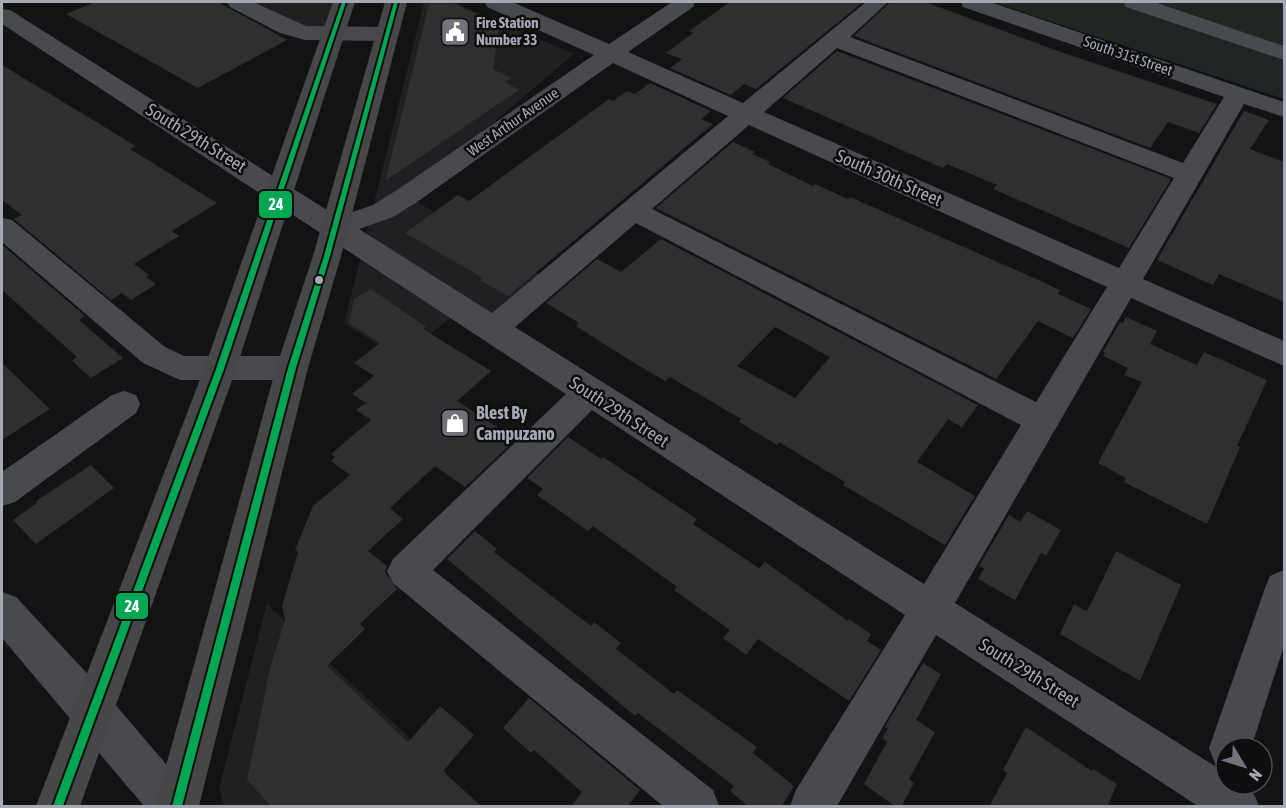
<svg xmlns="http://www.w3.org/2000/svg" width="1286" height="808" viewBox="0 0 1286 808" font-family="'Asap Condensed',sans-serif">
  <rect width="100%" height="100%" fill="#131314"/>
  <g fill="#202022">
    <polygon points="238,2 344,2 333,33 288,28"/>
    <polygon points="424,2 453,2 574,54 407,196 550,281 492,330 461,310 400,357 344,324"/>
    <polygon points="267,604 446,772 416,806 224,806 219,788"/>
  </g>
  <polygon fill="#202621" points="993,2 1284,2 1284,99"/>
  <g fill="#2f2f31" fill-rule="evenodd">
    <polygon points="95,2 218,2 287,40 198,88 66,14"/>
    <polygon points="730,2 863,2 756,89 744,84 731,95 670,68 682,59 666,53 693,33 689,31"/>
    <polygon points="890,2 925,2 1061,52 1217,104 1199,133 1168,122 1150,148 854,36"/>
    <polygon points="429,4 455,4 499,25 493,69 511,78 505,82 519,90 385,181"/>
    <polygon points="837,51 1171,179 1129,248 993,189 997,185 947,164 943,168 783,98"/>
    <polygon points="2,65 136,146 130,149 217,203 172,231 179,236 134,264 149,275 146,277 156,284 131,300 122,293 111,300 14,219 22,215 2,200"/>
    <polygon points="650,83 711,111 701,119 713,124 508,296 480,280 483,278 405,233 458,195 469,201 609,99 613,101 627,91 635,94"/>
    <polygon points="1244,111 1269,120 1250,149 1284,162 1284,302 1219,274 1213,285 1157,260"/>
    <polygon points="733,142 755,152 752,154 770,162 768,164 813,186 815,184 848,199 850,197 1025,274 1060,290 1058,294 1091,309 1073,338 1038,321 996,379 656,208"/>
    <path d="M661,239L978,405L962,427L948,419L917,462L975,496L945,545L843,485L845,482L779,442L777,445L739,422L741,419L670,377L665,381L631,361L576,326L579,323L546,303L597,259L621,272ZM775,327L830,357L795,398L737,366Z"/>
    <polygon points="2,245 85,316 79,320 123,358 91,378 72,361 77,357 2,290"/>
    <polygon points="371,289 426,327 423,329 491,371 457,401 516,439 465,487 435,466 390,508 403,519 368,551 387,566 385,572 397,589 360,624 365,629 327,666 408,742 440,706 474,735 443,771 482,807 272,807 247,780 271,665 285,620 282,606 298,552 295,550 313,506 350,475 331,461 335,457 331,454 371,420 356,410 366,403 352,394 374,376 354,363 380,343 349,323 354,299"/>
    <polygon points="1126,317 1157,331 1150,344 1197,365 1204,352 1267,380 1237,446 1240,447 1207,524 1124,482 1126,478 1098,463 1142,382 1124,375 1128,368 1103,356 1105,353 1103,352 1120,322 1123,323"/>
    <polygon points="2,363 50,409 2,440"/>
    <polygon points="568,437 601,459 603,457 697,519 693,524 759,568 765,562 848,621 849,619 871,634 867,641 881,650 849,701 758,639 746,655 723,638 730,630 674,590 677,587 593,526 588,531 537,495 543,489 527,478"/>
    <polygon points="91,465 114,488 36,544 13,520 37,503 36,501"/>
    <polygon points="1027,511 1061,530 1046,556 1041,553 1015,600 978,579 984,568 979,566 1009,515 1020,522"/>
    <polygon points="475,531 497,549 494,552 549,594 591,626 594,622 621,643 616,649 674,694 677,690 757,747 753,753 794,786 781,807 749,807 730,791 734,786 638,713 635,716 447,559"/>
    <polygon points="1116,551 1181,585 1140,681 1060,634 1074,604 1086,611 1090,606"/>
    <polygon points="923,663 941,674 916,720 935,732 909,779 914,783 901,807 896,807 864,784 887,742 882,738 888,729 885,727"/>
    <polygon points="529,698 640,790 627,807 571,807 582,792 534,750 531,753 503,728"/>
    <polygon points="1026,727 1092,771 1093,769 1117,784 1107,807 989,807 1007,773 1003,770"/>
  </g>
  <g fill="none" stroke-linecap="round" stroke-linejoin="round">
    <g fill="#494a4d" fill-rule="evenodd">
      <polygon points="227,2 253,2 306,26 387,27 395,29 398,34 395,39 387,41 305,40 280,33 230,7"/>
      <path d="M485,2H512L609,44L672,2H695L693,7L628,52L743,103L866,2H888L850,37L1183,163L1224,97L963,7L961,2H990L1284,102V117L1244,104L1143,279L1284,341V366L1131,298L955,603L1226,773V784C1245,784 1253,788 1259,806H1198L936,635L837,806H790L796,790L905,615L592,410L433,570L713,790L719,806H663L393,583L387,571L393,559L566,394L2,24V9L10,10L338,217L373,205L397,190L594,55L487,7ZM837,48L1174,178L1119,268L764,112ZM613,63L728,116L492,313L359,229L393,217L417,202ZM749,125L1107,287L1036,402L652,209ZM636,223L1021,425L924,584L515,327Z"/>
      <polygon points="1123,2 1154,2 1284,46 1284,60 1126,7"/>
      <polygon points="2,218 12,220 165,347 184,356 292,356 303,359 308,368 303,377 292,380 180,380 143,363 2,242"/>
      <polygon points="124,391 136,395 140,404 136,413 15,502 2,506 2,472 112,395"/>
      <polygon points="1284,570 1284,646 1251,748 1226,748 1226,768 1215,763 1209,748 1265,588 1270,576"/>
      <polygon points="2,592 16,597 108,696 188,790 194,806 144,806 2,638"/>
    </g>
    <g fill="#474749" fill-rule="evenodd">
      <polygon points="333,2 355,2 236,369 80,806 36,806 204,369"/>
      <polygon points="385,2 407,2 341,256 308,368 199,806 155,806 276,368 313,256"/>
    </g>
    <g stroke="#0e0e0f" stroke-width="4">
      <g id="bus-1">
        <polygon points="342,2 346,2 224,369 63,806 53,806 216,369"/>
        <polygon points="394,2 398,2 330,256 296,368 182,806 172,806 288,368 324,256"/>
      </g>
    </g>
    <use href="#bus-1" fill="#00a651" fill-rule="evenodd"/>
  </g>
  <defs>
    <g id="civic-square" transform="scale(1.5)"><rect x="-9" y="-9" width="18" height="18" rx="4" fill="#73747b" stroke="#0e0e0f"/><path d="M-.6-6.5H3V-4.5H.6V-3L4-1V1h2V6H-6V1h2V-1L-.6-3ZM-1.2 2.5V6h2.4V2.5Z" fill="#fff"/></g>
    <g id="shop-square" transform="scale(1.5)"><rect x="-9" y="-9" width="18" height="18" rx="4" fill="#73747b" stroke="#0e0e0f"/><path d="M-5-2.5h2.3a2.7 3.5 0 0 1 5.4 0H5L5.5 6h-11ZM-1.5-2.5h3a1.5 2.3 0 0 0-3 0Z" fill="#fff"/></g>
  </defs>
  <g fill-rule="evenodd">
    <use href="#civic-square" x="455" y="32"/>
    <use href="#shop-square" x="455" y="423"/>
  </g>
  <circle fill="#a6a9b3" stroke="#0e0e0f" stroke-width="2" cx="319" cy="280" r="5"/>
  <g text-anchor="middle" stroke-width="5" stroke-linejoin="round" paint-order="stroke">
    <g font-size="15" font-weight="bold" fill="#a6a9b3" stroke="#0e0e0f" text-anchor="start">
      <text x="476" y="28">Fire Station<tspan x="476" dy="17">Number 33</tspan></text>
    </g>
    <g font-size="15" fill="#a6a9b3" stroke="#0e0e0f">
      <text transform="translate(1128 56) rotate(19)" y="5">South 31st Street</text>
      <text transform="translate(513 122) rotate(-35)" y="5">West Arthur Avenue</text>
    </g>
    <g font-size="18" fill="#a6a9b3" stroke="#0e0e0f">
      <text transform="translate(196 138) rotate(32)" y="6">South 29th Street</text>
      <text transform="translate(889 178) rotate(24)" y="6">South 30th Street</text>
      <text transform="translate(619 412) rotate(33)" y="6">South 29th Street</text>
      <text transform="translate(1029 673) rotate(32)" y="6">South 29th Street</text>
    </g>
    <g font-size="18" font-weight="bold" fill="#a6a9b3" stroke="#0e0e0f" text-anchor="start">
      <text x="476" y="419">Blest By<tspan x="476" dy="21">Campuzano</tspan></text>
    </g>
  </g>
  <g stroke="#0e0e0f" stroke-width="2">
    <rect x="258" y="190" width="35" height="29" rx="6" fill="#00a651"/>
    <rect x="115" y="592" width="34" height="28" rx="6" fill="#00a651"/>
  </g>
  <g font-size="16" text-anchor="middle" font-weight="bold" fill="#fff">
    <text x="276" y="210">24</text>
    <text x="132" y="612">24</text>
  </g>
  <rect width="1286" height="808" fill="none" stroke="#a6a9b3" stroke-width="6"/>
  <g transform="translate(1244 766) rotate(128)"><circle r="28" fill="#0e0e0f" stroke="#4b4c51" stroke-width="1.5"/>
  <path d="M0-4.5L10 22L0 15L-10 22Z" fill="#73747b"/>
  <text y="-9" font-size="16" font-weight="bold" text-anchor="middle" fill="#a6a9b3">N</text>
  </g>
</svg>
